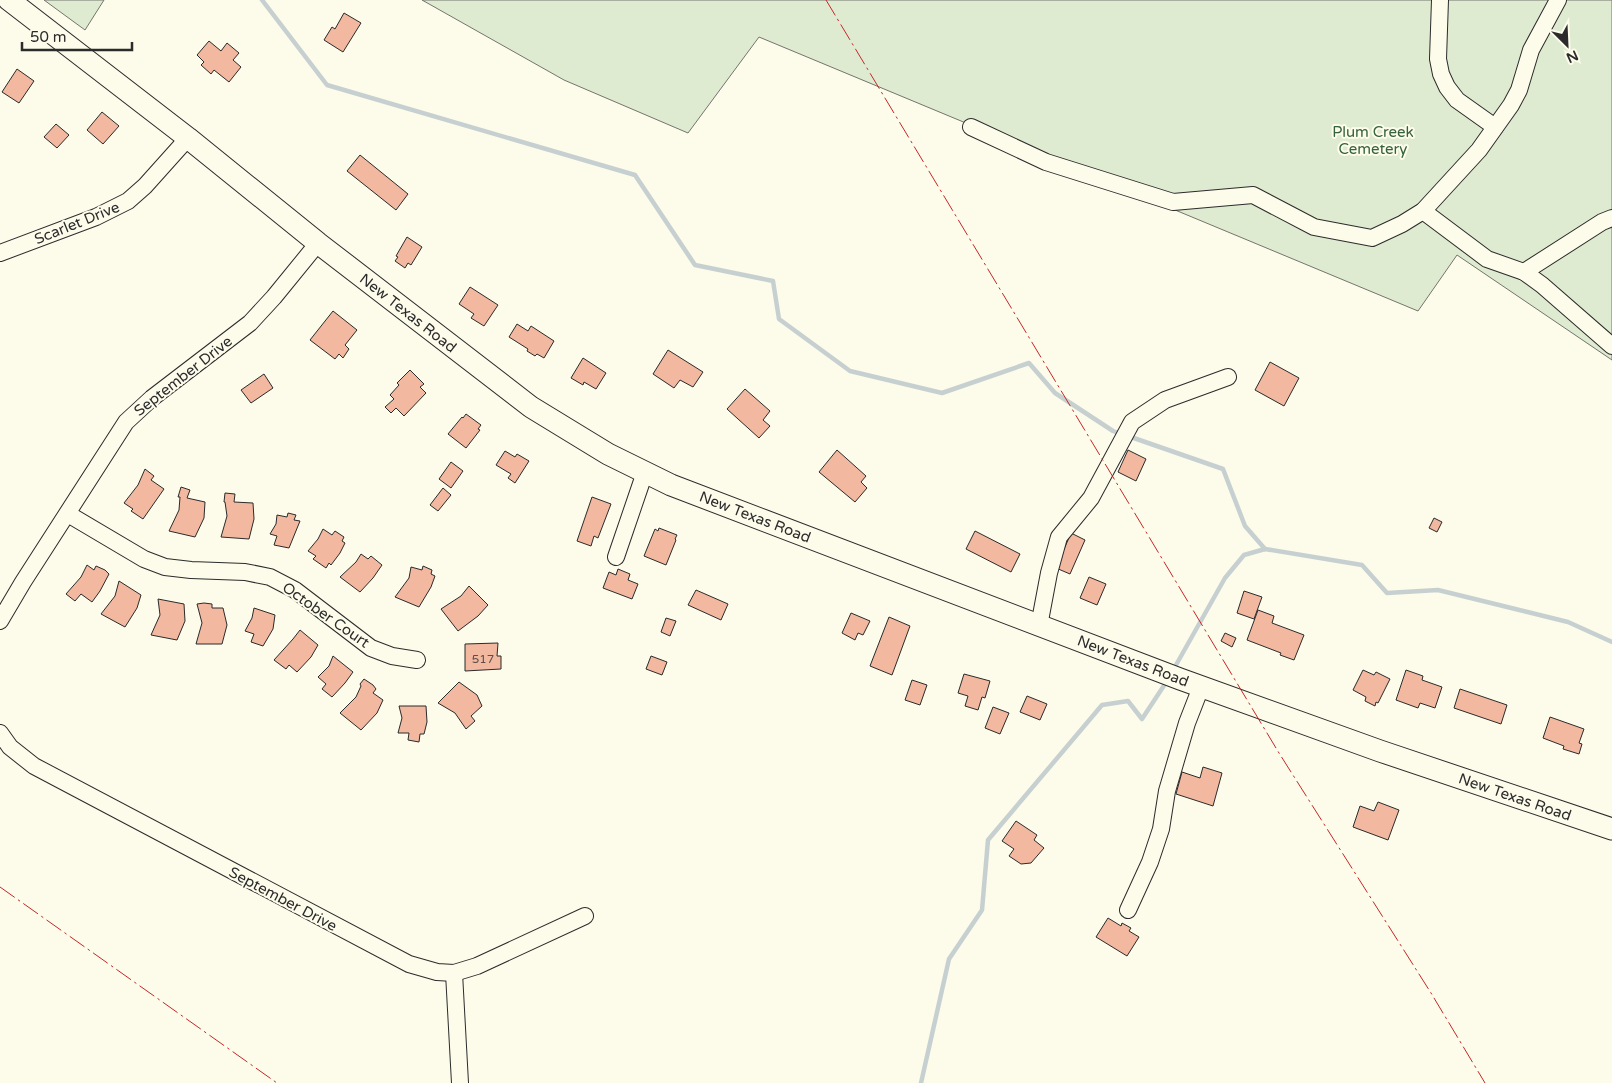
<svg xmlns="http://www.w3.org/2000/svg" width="1612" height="1083" viewBox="0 0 1612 1083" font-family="'Varela Round',sans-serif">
  <rect width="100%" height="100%" fill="#fdfbea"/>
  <g fill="#deebd1" stroke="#74746e">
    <polygon points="44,0 104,0 85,30"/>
    <polygon points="422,0 1612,0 1612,360 1457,255 1418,311 759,37 688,133 564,80"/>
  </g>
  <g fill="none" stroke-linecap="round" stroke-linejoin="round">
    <g stroke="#c7d0d0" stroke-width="4.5">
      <polyline points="262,0 327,85 635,175 695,265 773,281 779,319 850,371 942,393 1029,363 1055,393 1113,431 1121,434"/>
      <polyline points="1128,436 1223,469 1245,526 1265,549"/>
      <polyline points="1176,665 1225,578 1244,555 1265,549 1362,565 1387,593 1438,590 1568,622 1612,642"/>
      <polyline points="921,1083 949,959 982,910 988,840 1102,705 1128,701 1142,719 1165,684"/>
    </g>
  </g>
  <g fill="#f2b8a0" stroke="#2b2b2b">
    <polygon points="344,13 361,23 343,52 324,40 332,27 335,29"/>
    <polygon points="209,41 221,51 227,43 239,53 233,60 241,67 229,82 214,70 211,74 201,65 204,62 197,55"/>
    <polygon points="17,69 34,81 19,103 2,92"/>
    <polygon points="102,112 119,126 103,144 87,130"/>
    <polygon points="56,124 69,135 57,148 44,137"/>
    <polygon points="360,155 408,194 396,210 347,171"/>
    <polygon points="407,237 422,247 411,265 408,263 405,268 395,261 398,257 396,256"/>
    <polygon points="470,287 498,305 484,326 471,318 474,314 459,304"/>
    <polygon points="333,311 357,330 345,345 349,349 343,358 339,354 335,359 310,340"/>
    <polygon points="517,324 528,331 531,326 554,341 544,358 537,354 535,356 527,351 528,349 509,337"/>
    <polygon points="668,350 703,372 693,387 680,380 674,388 653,374"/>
    <polygon points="583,358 606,373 596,389 584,382 583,385 571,378"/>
    <polygon points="1270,362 1299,378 1284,406 1255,390"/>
    <polygon points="410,370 424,384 420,387 426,393 404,416 396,408 391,413 385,407 394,399 390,395 399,385 397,383"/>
    <polygon points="264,374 273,388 251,403 241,390"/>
    <polygon points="745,389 770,411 763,420 770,426 759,438 727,409"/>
    <polygon points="466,414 481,425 478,429 480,430 466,448 448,434 462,417 463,418"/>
    <polygon points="837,450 866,476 861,482 867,488 855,502 819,472"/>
    <polygon points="1128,450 1146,459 1136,481 1118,472"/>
    <polygon points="505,451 515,457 517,454 529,461 515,483 508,478 511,474 496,465"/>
    <polygon points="451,462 463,471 451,488 439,479"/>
    <polygon points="145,469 154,476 151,480 164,489 143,519 131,511 133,509 124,503 138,485"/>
    <polygon points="181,487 190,490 187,498 205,502 204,518 195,537 169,531 179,510 180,497 178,497"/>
    <polygon points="443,488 451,495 438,511 430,505"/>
    <polygon points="225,493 235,494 234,502 253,503 254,519 249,539 221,537 227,516 225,502 224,502"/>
    <polygon points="592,497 611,504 598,538 594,536 591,546 577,541"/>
    <polygon points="288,513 296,515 294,520 300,521 289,548 274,545 277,536 270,534 276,524 277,515 287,517"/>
    <polygon points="1434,518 1442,522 1437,532 1429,528"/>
    <polygon points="659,528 677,535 675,539 676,540 666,565 644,556 655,529 658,531"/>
    <polygon points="323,529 332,535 335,531 344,537 342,541 345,543 340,553 331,565 329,563 326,568 313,559 316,556 308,551 318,539"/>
    <polygon points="975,531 1020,554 1011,572 966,549"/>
    <polygon points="1071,533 1085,540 1070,574 1056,568"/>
    <polygon points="361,554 368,559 371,556 382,565 373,578 360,592 340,577 356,562"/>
    <polygon points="87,565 94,570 96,566 105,570 109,574 100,591 92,602 81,594 75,601 66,594 81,577"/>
    <polygon points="423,566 432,570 431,574 435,576 431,587 419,607 395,597 409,578 411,567 422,570"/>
    <polygon points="618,569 630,574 628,580 638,584 632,599 603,588 609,572 616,575"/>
    <polygon points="1089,577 1106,584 1097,605 1080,598"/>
    <polygon points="119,581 141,595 137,608 125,627 101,614 115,596"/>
    <polygon points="469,586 488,605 478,616 458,631 441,609 461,596"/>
    <polygon points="696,590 728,604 721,620 688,605"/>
    <polygon points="1244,591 1262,597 1254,619 1237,613"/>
    <polygon points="158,599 184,604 185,621 177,640 151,635 160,615"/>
    <polygon points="204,603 212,604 212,608 223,608 227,625 222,644 196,644 202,623 197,604"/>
    <polygon points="254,608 275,615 273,629 263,646 251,642 254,634 245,631 252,618"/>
    <polygon points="1258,610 1274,616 1272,623 1304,635 1294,660 1280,655 1281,653 1247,640"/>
    <polygon points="851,613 870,621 863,635 858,633 855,640 842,633"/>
    <polygon points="889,617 910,626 892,675 870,666"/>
    <polygon points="666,618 676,621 670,636 661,632"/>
    <polygon points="300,630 318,645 311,657 297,672 289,665 286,669 274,660 293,639"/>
    <polygon points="1225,633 1236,638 1232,647 1221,641"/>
    <polygon points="498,643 497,656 501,656 501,669 465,671 465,644"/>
    <polygon points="333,656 353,672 345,683 332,697 322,689 326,684 318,677 329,666"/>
    <polygon points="651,656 667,662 662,675 646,669"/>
    <polygon points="1363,670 1374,675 1376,672 1390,679 1378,703 1376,702 1375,706 1365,701 1366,697 1353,690"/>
    <polygon points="1406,670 1423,676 1422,680 1442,687 1435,708 1420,703 1418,708 1396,700"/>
    <polygon points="964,674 990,681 985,698 982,697 978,710 965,706 968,696 958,693"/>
    <polygon points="364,679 373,685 376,689 373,693 383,700 377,713 361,730 340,713 356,697 361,686 360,684"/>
    <polygon points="912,680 927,685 920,705 905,700"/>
    <polygon points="459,682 477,695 482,706 471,716 475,721 466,729 455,713 438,703"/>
    <polygon points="1460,689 1507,705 1501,724 1454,708"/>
    <polygon points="1027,696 1047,704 1040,720 1020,712"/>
    <polygon points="399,706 426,706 427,722 424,734 420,734 419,742 408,740 409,733 398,733 402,718"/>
    <polygon points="993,707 1009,713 1000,734 985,728"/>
    <polygon points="1550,717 1584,729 1579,743 1582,744 1579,754 1563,749 1564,746 1543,738"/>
    <polygon points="1203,767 1222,773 1213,806 1176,794 1182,772 1200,778"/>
    <polygon points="1378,802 1399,810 1388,840 1353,827 1360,806 1374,811"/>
    <polygon points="1016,821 1037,835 1034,840 1044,848 1031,863 1021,864 1009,856 1014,849 1002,841"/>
    <polygon points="1108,918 1121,926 1122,923 1131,928 1129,931 1139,937 1127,956 1096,937"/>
  </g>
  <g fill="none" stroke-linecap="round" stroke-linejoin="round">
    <g stroke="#2b2b2b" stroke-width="18">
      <g id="minor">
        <polyline points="1440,0 1438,59 1441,74 1447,87 1457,100 1495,127"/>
        <polyline points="971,127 1046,162 1173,202 1253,195 1314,227 1372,238 1402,224 1423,211 1479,150 1511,105 1519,90 1531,50 1558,0"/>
        <polyline points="1423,211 1487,259 1524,272 1542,285 1612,346"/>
        <polyline points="0,253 96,217 128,201 145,186 188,138"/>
        <polyline points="1524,272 1602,222 1612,218"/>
        <polyline points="68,514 144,559 165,567 191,570 245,572 270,577 295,590 371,648 392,656 417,660"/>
        <polyline points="616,557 645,472"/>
        <polyline points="0,621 23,582 126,422 152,398 250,323 274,297 318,243"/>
        <polyline points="1039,626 1049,573 1059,537 1091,498 1132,422 1165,400 1228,377"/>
        <polyline points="0,733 10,747 34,766 409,964 437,972 454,973 477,966 585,916"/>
        <polyline points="1128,910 1150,862 1161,829 1167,791 1187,723 1201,687"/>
        <polyline points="454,973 460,1083"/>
      </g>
    </g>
    <g stroke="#2b2b2b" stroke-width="23">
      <polyline id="major" points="9,0 188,138 318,243 531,407 608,454 671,485 1180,679 1380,751 1612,829"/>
    </g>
    <use href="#minor" stroke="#fdfbea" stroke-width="16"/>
    <use href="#major" stroke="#fdfbea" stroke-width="21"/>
    <g stroke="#c62828" stroke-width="1" stroke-dasharray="18 4 2.5 4" stroke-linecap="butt">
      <polyline points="826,0 1279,753 1431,993 1485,1083"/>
      <polyline points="0,887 277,1083"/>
    </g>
  </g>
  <g text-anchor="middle" stroke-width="4" stroke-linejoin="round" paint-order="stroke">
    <g font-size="12" fill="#5d4e48">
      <text x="483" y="663">517</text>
    </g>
    <g font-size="15" fill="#34623c" stroke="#fdfbea">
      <text x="1373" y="137">Plum Creek<tspan x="1373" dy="17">Cemetery</tspan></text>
    </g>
    <g font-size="15" fill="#2b2b2b" stroke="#fdfbea">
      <text transform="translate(77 223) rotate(-22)" y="5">Scarlet Drive</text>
      <text transform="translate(408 313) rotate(38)" y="5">New Texas Road</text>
      <text transform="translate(183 376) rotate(-38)" y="5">September Drive</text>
      <text transform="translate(755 517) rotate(21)" y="5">New Texas Road</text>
      <text transform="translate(326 615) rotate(35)" y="5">October Court</text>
      <text transform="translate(1133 661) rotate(21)" y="5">New Texas Road</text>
      <text transform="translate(1515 797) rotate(19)" y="5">New Texas Road</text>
      <text transform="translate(283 899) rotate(28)" y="5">September Drive</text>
    </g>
  </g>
  <g transform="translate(1567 45) rotate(156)" stroke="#fdfbea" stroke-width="4" paint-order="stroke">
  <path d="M0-4L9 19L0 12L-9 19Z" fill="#2b2b2b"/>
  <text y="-8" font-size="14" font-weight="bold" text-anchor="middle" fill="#2b2b2b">N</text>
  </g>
  <path d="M22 42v8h110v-8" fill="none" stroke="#2b2b2b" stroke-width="2.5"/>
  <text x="30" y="42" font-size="15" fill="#2b2b2b" stroke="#fdfbea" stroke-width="4" paint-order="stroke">50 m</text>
</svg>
